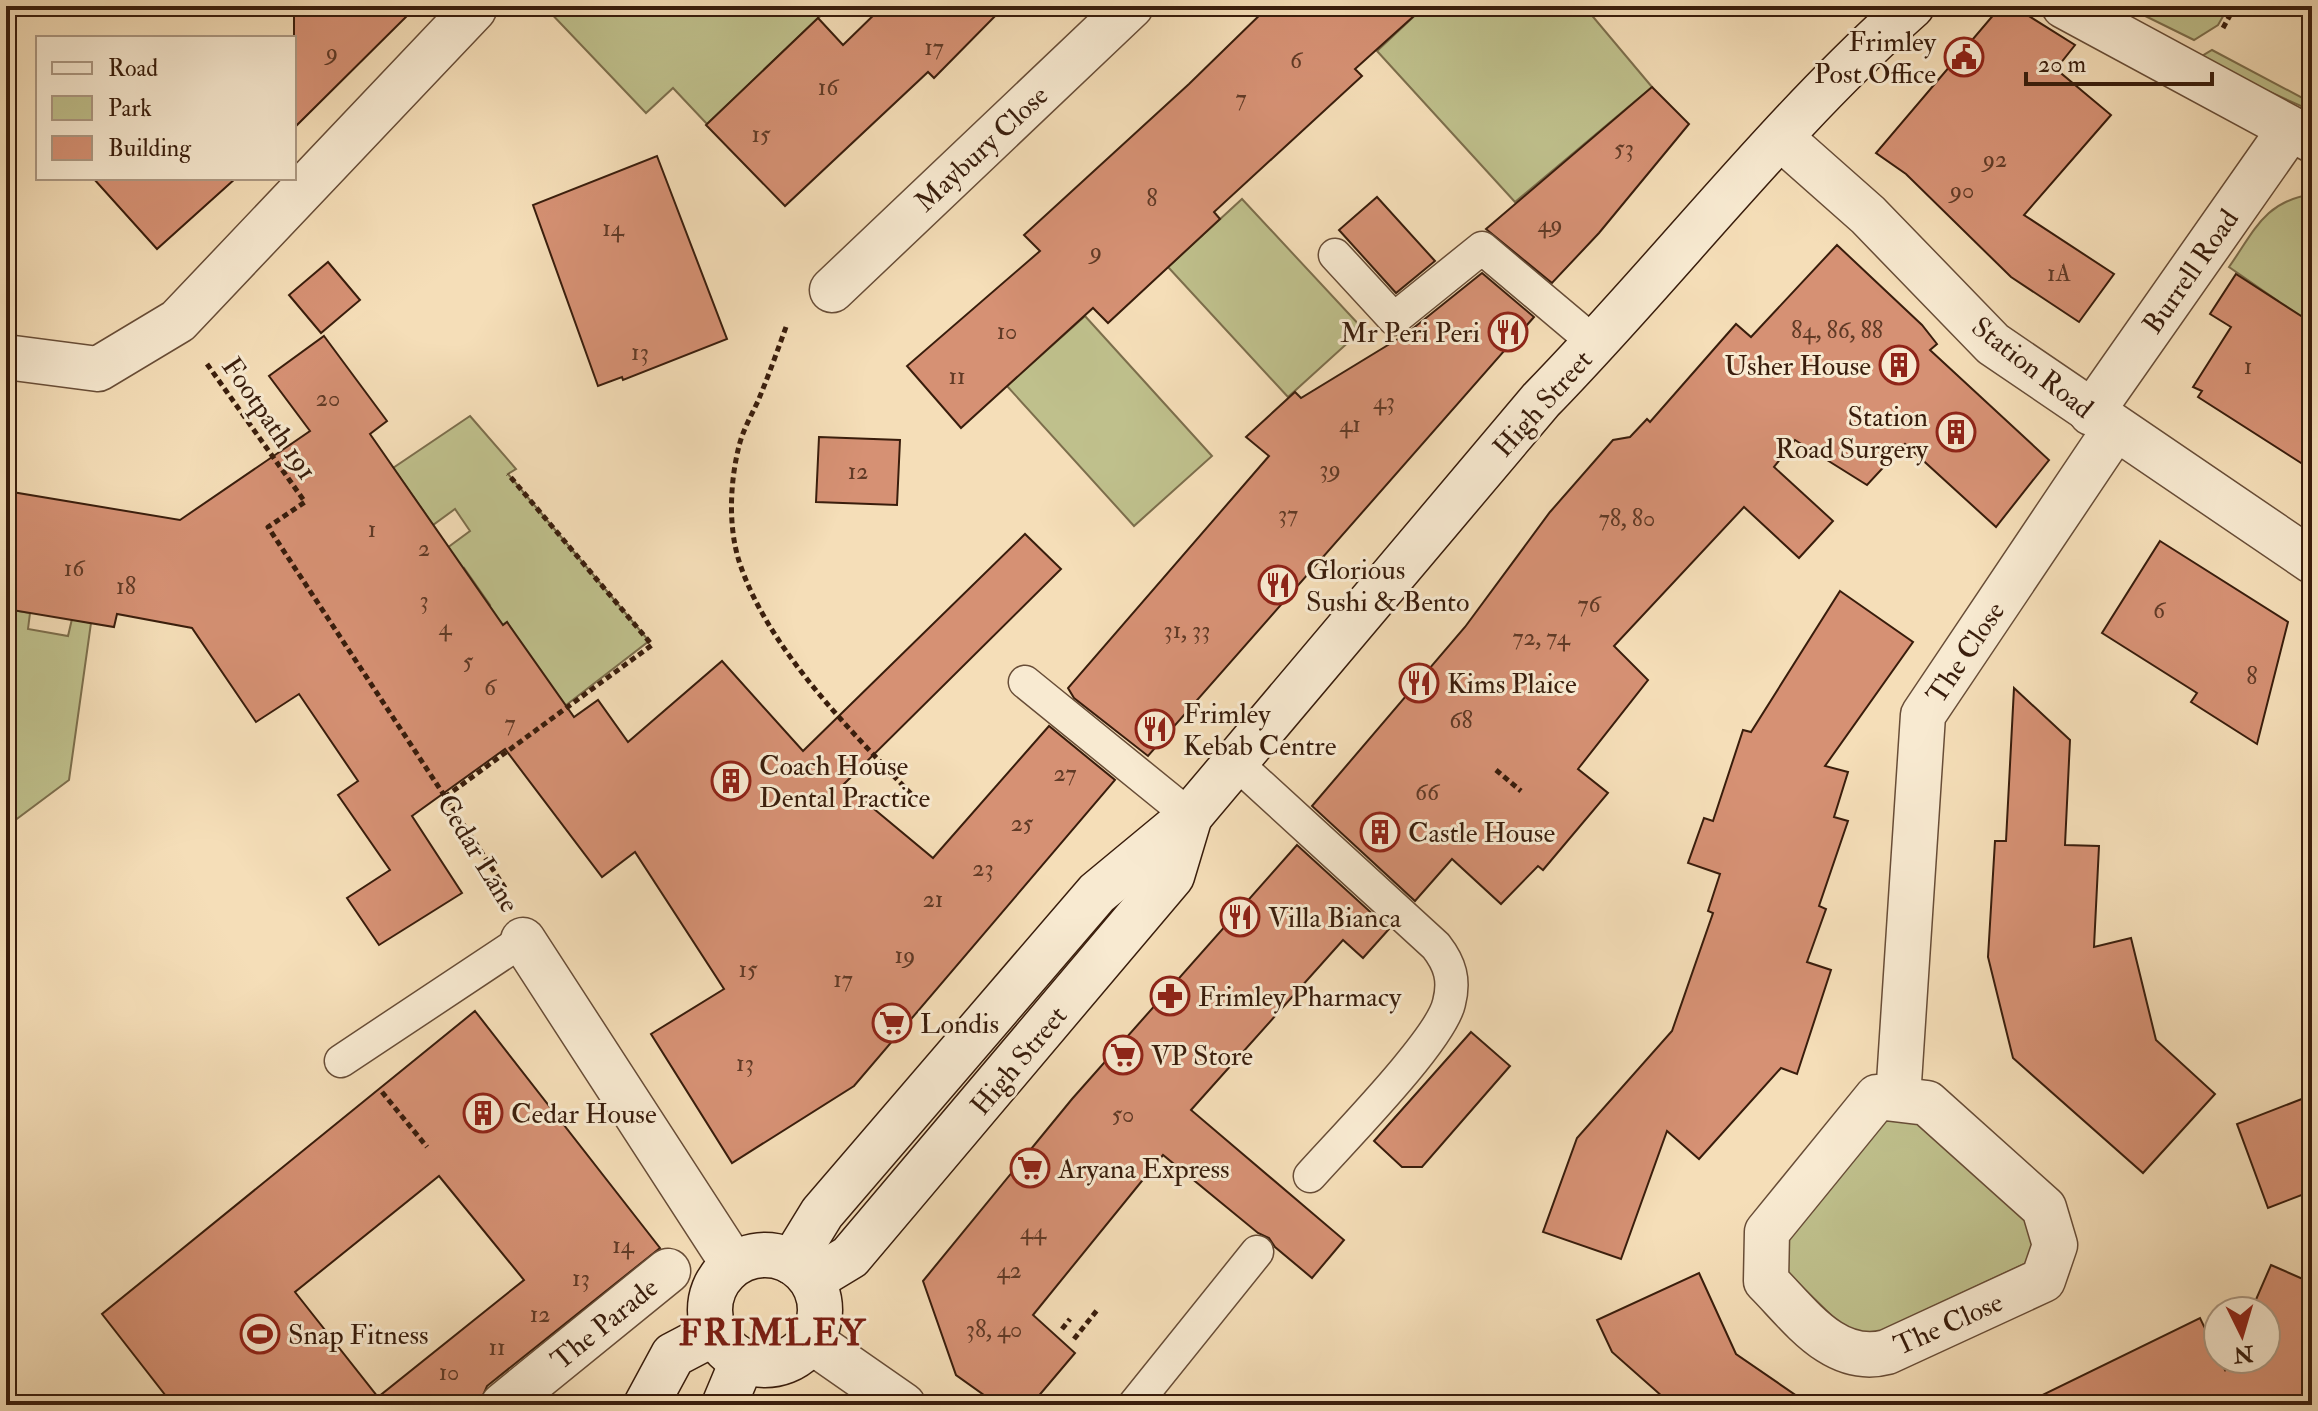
<svg xmlns="http://www.w3.org/2000/svg" width="2318" height="1411" viewBox="0 0 2318 1411" font-family="'IM FELL Double Pica',serif">
  <rect width="100%" height="100%" fill="#f5deb8"/>
  <filter id="stains"><feTurbulence type="fractalNoise" baseFrequency=".0025" numOctaves="4"/><feColorMatrix values="0 0 0 0 .2 0 0 0 0 .09 0 0 0 0 .02 0 0 0 .5 -.17"/></filter>
  <radialGradient id="worn" r=".72"><stop offset=".6" stop-color="#630" stop-opacity="0"/><stop offset="1" stop-color="#630" stop-opacity=".3"/></radialGradient>
  <g fill="#bfc08c" stroke="#7c6e4c" stroke-width="2">
    <polygon points="544,6 831,6 707,124 673,88 646,113"/>
    <polygon points="1425,6 1584,6 1652,87 1515,202 1377,51"/>
    <polygon points="2125,6 2229,6 2218,25 2194,40"/>
    <polygon points="2212,50 2312,103 2312,111 2197,59"/>
    <path d="M2312,194V351L2278,301L2229,267C2255,230 2264,202 2312,194Z"/>
    <polygon points="1242,199 1363,329 1288,397 1168,267"/>
    <polygon points="1085,316 1212,456 1134,526 1007,386"/>
    <polygon points="470,416 516,469 508,474 649,641 561,709 507,622 480,641 467,621 490,605 464,568 438,586 424,565 470,531 455,509 433,525 393,468"/>
    <polygon points="6,609 30,613 28,629 68,636 72,619 91,623 69,780 6,827"/>
    <polygon points="1911,1115 2029,1218 2035,1259 1866,1338 1838,1322 1785,1270 1786,1229 1889,1117"/>
  </g>
  <g fill="#d69174" stroke="#391d0c" stroke-width="2" fill-rule="evenodd">
    <polygon points="294,6 417,6 294,128"/>
    <polygon points="883,6 1005,6 934,78 928,72 785,206 706,125 818,18 843,45"/>
    <polygon points="1269,6 1425,6 1355,69 1362,76 1214,212 1220,219 1108,323 1093,308 961,428 907,366 1040,251 1024,235 1189,84"/>
    <polygon points="2001,6 2013,6 2075,45 2056,69 2111,115 2024,215 2114,274 2079,322 2011,277 1906,174 1876,153"/>
    <polygon points="1652,87 1689,124 1599,233 1552,283 1486,229"/>
    <polygon points="657,156 727,339 623,380 622,377 598,386 533,205"/>
    <polygon points="93,178 236,178 157,249"/>
    <polygon points="1377,197 1435,261 1396,293 1339,230"/>
    <polygon points="1837,245 1922,325 1937,344 1930,350 2049,460 1996,527 1905,444 1867,485 1795,440 1774,467 1833,521 1799,558 1744,507 1614,646 1648,680 1578,769 1608,793 1543,870 1538,866 1501,904 1452,859 1415,901 1312,806 1465,627 1550,512 1613,440 1630,437 1647,419 1650,422 1736,324 1751,337"/>
    <polygon points="328,262 360,300 321,333 289,295"/>
    <polygon points="1482,273 1534,317 1148,756 1074,698 1068,688 1269,456 1246,437 1295,392 1301,398 1406,334"/>
    <polygon points="2236,274 2312,323 2312,470 2198,397 2202,391 2193,387 2231,327 2210,314"/>
    <polygon points="324,336 387,421 370,434 503,625 507,622 574,717 598,700 628,742 722,661 803,751 1025,534 1061,569 844,784 933,858 1049,726 1115,780 854,1086 732,1163 651,1034 724,989 635,852 602,877 505,749 412,816 462,893 379,945 347,898 390,870 338,795 358,781 299,694 256,722 192,628 117,614 114,627 6,609 6,491 180,520 310,431 269,376"/>
    <polygon points="819,437 900,440 897,505 816,502"/>
    <polygon points="2160,541 2288,622 2257,744 2191,702 2197,693 2102,633"/>
    <polygon points="1840,591 1913,642 1825,766 1848,772 1834,817 1848,821 1819,906 1826,909 1807,962 1831,970 1797,1074 1781,1068 1699,1159 1667,1131 1621,1259 1543,1232 1577,1138 1672,1031 1713,913 1708,911 1720,874 1688,863 1704,818 1713,821 1743,730 1751,732"/>
    <polygon points="2014,688 2070,740 2065,845 2099,846 2094,947 2131,938 2156,1040 2215,1094 2143,1173 2013,1058 1988,957 1995,841 2006,841"/>
    <polygon points="1297,845 1389,929 1363,958 1343,940 1191,1110 1344,1240 1312,1278 1275,1247 1269,1238 1258,1233 1163,1155 1033,1315 1075,1353 1031,1405 998,1405 956,1375 923,1281 1072,1099"/>
    <path d="M475,1011L660,1248L487,1386L479,1405H173L102,1314ZM439,1176L524,1280L378,1397L295,1292Z"/>
    <polygon points="1471,1032 1510,1066 1422,1167 1402,1167 1374,1141"/>
    <polygon points="2312,1095 2312,1191 2268,1208 2237,1124"/>
    <polygon points="2271,1265 2312,1283 2312,1405 2022,1405 2200,1318 2225,1370 2230,1359 2266,1359 2266,1311 2251,1311"/>
    <polygon points="1699,1273 1736,1354 1810,1405 1672,1405 1612,1352 1597,1320"/>
  </g>
  <g fill="none" stroke-linecap="round" stroke-linejoin="round">
    <g stroke="#684d37" stroke-width="35">
      <g id="lane">
        <polyline points="1335,255 1394,319 1482,248 1596,344"/>
        <polyline points="1025,682 1190,816"/>
        <path d="M1235,762L1436,946C1450,964 1455,980 1449,1003C1441,1040 1340,1142 1310,1176"/>
        <polyline points="341,1061 523,940"/>
        <polyline points="1134,1405 1257,1252"/>
      </g>
    </g>
    <g stroke="#684d37" stroke-width="47">
      <g id="street">
        <polyline points="2064,6 2312,140"/>
        <polyline points="1781,138 1868,215 1993,344 2312,561"/>
        <polyline points="832,290 1131,6"/>
        <polyline points="6,357 98,369 178,321 474,9 471,6"/>
        <polyline points="2091,413 2290,129"/>
        <polyline points="523,940 733,1264"/>
        <path d="M1877,1097L1927,1103L2044,1208L2055,1245L2043,1280L1887,1352C1834,1366 1800,1315 1766,1281L1767,1232Z"/>
        <polyline points="1898,1098 1923,715 2115,429"/>
        <polyline points="811,1341 903,1405"/>
        <polyline points="503,1405 668,1271"/>
      </g>
    </g>
    <g stroke="#391d0c" stroke-width="47">
      <g id="secondary">
        <circle cx="765" cy="1310" r="55"/>
        <path d="M792,1262L822,1213L1097,893L1190,816L1541,400C1667,271 1777,126 1912,6"/>
        <polyline points="812,1280 850,1257 1172,876 1190,816"/>
        <polyline points="646,1405 673,1355 713,1334"/>
        <polyline points="724,1405 742,1362"/>
      </g>
    </g>
    <g stroke="#391d0c" stroke-width="5" stroke-dasharray="6 4" stroke-linecap="butt">
      <polyline points="2223,28 2235,6"/>
      <path d="M786,327C777,352 768,377 758,401C751,416 743,430 739,446C730,482 728,526 739,561C767,648 850,730 912,795"/>
      <polyline points="207,364 305,502 268,527 505,888"/>
      <polyline points="1496,770 1521,791"/>
      <polyline points="445,797 652,645 508,474"/>
      <polyline points="382,1092 427,1147"/>
      <polyline points="1062,1329 1070,1319"/>
      <polyline points="1074,1339 1098,1309"/>
    </g>
    <use href="#lane" stroke="#f8ead1" stroke-width="32"/>
    <use href="#street" stroke="#f8ead1" stroke-width="44"/>
    <use href="#secondary" stroke="#f8ead1" stroke-width="44"/>
  </g>
  <defs>
    <g id="civic-ring" transform="scale(2)"><circle r="9.5" fill="#f8ead1" stroke="#8f2418" stroke-width="1.5"/><path d="M-.6-6.5H3V-4.5H.6V-3L4-1V1h2V6H-6V1h2V-1L-.6-3ZM-1.2 2.5V6h2.4V2.5Z" fill="#8f2418"/></g>
    <g id="restaurant-ring" transform="scale(2)"><circle r="9.5" fill="#f8ead1" stroke="#8f2418" stroke-width="1.5"/><path d="M-5-6h1v4h1v-4h1v4h1v-4h1v5L-1.5 .5V6h-2V.5L-5-1ZM5-6V6H3V1.5H1.5Q1.5-4 5-6Z" fill="#8f2418"/></g>
    <g id="building-ring" transform="scale(2)"><circle r="9.5" fill="#f8ead1" stroke="#8f2418" stroke-width="1.5"/><path d="M-4-6H4V6H1V3H-1V6H-4ZM-2.5-4.3h1.7v1.8h-1.7ZM.8-4.3h1.7v1.8H.8ZM-2.5-1h1.7V.8h-1.7ZM.8-1h1.7V.8H.8Z" fill="#8f2418"/></g>
    <g id="pharmacy-ring" transform="scale(2)"><circle r="9.5" fill="#f8ead1" stroke="#8f2418" stroke-width="1.5"/><path d="M-2-6h4v4h4v4h-4v4h-4v-4h-4v-4h4Z" fill="#8f2418"/></g>
    <g id="supermarket-ring" transform="scale(2)"><circle r="9.5" fill="#f8ead1" stroke="#8f2418" stroke-width="1.5"/><path d="M-6-5.5h2.5l.6 2H6L4.5 2H-2.5L-4.4-4H-6ZM-1.5 3.2a1.3 1.3 0 1 0 .1 0ZM3 3.2a1.3 1.3 0 1 0 .1 0Z" fill="#8f2418"/></g>
    <g id="stadium-ring" transform="scale(2)"><circle r="9.5" fill="#f8ead1" stroke="#8f2418" stroke-width="1.5"/><path d="M0-5a6.5 5 0 1 0 0 10a6.5 5 0 1 0 0-10ZM-3.5-1.8h7v3.6h-7Z" fill="#8f2418"/></g>
  </defs>
  <g fill-rule="evenodd">
    <use href="#civic-ring" x="1964" y="57"/>
    <use href="#restaurant-ring" x="1508" y="332"/>
    <use href="#building-ring" x="1899" y="365"/>
    <use href="#building-ring" x="1956" y="432"/>
    <use href="#restaurant-ring" x="1278" y="585"/>
    <use href="#restaurant-ring" x="1419" y="683"/>
    <use href="#restaurant-ring" x="1155" y="729"/>
    <use href="#building-ring" x="731" y="781"/>
    <use href="#building-ring" x="1380" y="832"/>
    <use href="#restaurant-ring" x="1240" y="917"/>
    <use href="#pharmacy-ring" x="1170" y="996"/>
    <use href="#supermarket-ring" x="892" y="1023"/>
    <use href="#supermarket-ring" x="1123" y="1055"/>
    <use href="#building-ring" x="483" y="1113"/>
    <use href="#supermarket-ring" x="1030" y="1168"/>
    <use href="#stadium-ring" x="260" y="1334"/>
  </g>
  <g text-anchor="middle" stroke-width="6" stroke-linejoin="round" paint-order="stroke">
    <g font-size="24" fill="#603a26">
      <text x="934" y="55">17</text>
      <text x="332" y="60">9</text>
      <text x="1296" y="68">6</text>
      <text x="828" y="95">16</text>
      <text x="1241" y="106">7</text>
      <text x="761" y="142">15</text>
      <text x="1624" y="156">53</text>
      <text x="1995" y="167">92</text>
      <text x="1962" y="198">90</text>
      <text x="1152" y="206">8</text>
      <text x="1550" y="232">49</text>
      <text x="613" y="236">14</text>
      <text x="1096" y="259">9</text>
      <text x="2059" y="281">1A</text>
      <text x="1837" y="338">84, 86, 88</text>
      <text x="1007" y="339">10</text>
      <text x="640" y="360">13</text>
      <text x="2248" y="374">1</text>
      <text x="957" y="384">11</text>
      <text x="328" y="406">20</text>
      <text x="1384" y="409">43</text>
      <text x="1350" y="432">41</text>
      <text x="1330" y="477">39</text>
      <text x="858" y="479">12</text>
      <text x="1288" y="522">37</text>
      <text x="1627" y="526">78, 80</text>
      <text x="372" y="537">1</text>
      <text x="424" y="556">2</text>
      <text x="74" y="576">16</text>
      <text x="126" y="594">18</text>
      <text x="424" y="608">3</text>
      <text x="1589" y="612">76</text>
      <text x="2159" y="618">6</text>
      <text x="445" y="635">4</text>
      <text x="1187" y="638">31, 33</text>
      <text x="1541" y="645">72, 74</text>
      <text x="468" y="669">5</text>
      <text x="2252" y="684">8</text>
      <text x="490" y="695">6</text>
      <text x="1461" y="728">68</text>
      <text x="510" y="731">7</text>
      <text x="1065" y="781">27</text>
      <text x="1427" y="800">66</text>
      <text x="1022" y="831">25</text>
      <text x="983" y="876">23</text>
      <text x="933" y="907">21</text>
      <text x="905" y="963">19</text>
      <text x="748" y="977">15</text>
      <text x="843" y="987">17</text>
      <text x="745" y="1071">13</text>
      <text x="1123" y="1122">50</text>
      <text x="1033" y="1239">44</text>
      <text x="623" y="1253">14</text>
      <text x="1009" y="1278">42</text>
      <text x="581" y="1286">13</text>
      <text x="540" y="1322">12</text>
      <text x="994" y="1337">38, 40</text>
      <text x="497" y="1355">11</text>
      <text x="449" y="1380">10</text>
    </g>
    <g font-size="28" fill="#391d0c" stroke="#f8ead1" text-anchor="start">
      <text x="1936" y="51" text-anchor="end">Frimley<tspan x="1936" dy="32">Post Office</tspan></text>
      <text x="1480" y="342" text-anchor="end">Mr Peri Peri</text>
      <text x="1871" y="375" text-anchor="end">Usher House</text>
      <text x="1928" y="426" text-anchor="end">Station<tspan x="1928" dy="32">Road Surgery</tspan></text>
      <text x="1306" y="579">Glorious<tspan x="1306" dy="32">Sushi &amp; Bento</tspan></text>
      <text x="1447" y="693">Kims Plaice</text>
      <text x="1183" y="723">Frimley<tspan x="1183" dy="32">Kebab Centre</tspan></text>
      <text x="759" y="775">Coach House<tspan x="759" dy="32">Dental Practice</tspan></text>
      <text x="1408" y="842">Castle House</text>
      <text x="1268" y="927">Villa Bianca</text>
      <text x="1198" y="1006">Frimley Pharmacy</text>
      <text x="920" y="1033">Londis</text>
      <text x="1151" y="1065">VP Store</text>
      <text x="511" y="1123">Cedar House</text>
      <text x="1058" y="1178">Aryana Express</text>
      <text x="288" y="1344">Snap Fitness</text>
    </g>
    <g font-size="28" fill="#391d0c" stroke="#f8ead1">
      <text transform="translate(981 148) rotate(-43)" y="10">Maybury Close</text>
      <text transform="translate(2190 271) rotate(-55)" y="10">Burrell Road</text>
      <text transform="translate(2033 367) rotate(38)" y="10">Station Road</text>
      <text transform="translate(1542 403) rotate(-48)" y="10">High Street</text>
      <text transform="translate(270 418) rotate(55)" y="10">Footpath 191</text>
      <text transform="translate(1965 652) rotate(-56)" y="10">The Close</text>
      <text transform="translate(479 853) rotate(59)" y="10">Cedar Lane</text>
      <text transform="translate(1018 1060) rotate(-50)" y="10">High Street</text>
      <text transform="translate(604 1323) rotate(-39)" y="10">The Parade</text>
      <text transform="translate(1948 1323) rotate(-24)" y="10">The Close</text>
    </g>
    <g font-size="36" font-weight="bold" letter-spacing="2" fill="#7a1f14" stroke="#f8ead1">
      <text x="773" y="1345">FRIMLEY</text>
    </g>
  </g>
  <rect width="2318" height="1411" fill="none" stroke="#f5deb8" stroke-width="32"/>
  <rect x="8" y="8" width="2302" height="1395" fill="none" stroke="#391d0c" stroke-width="4"/>
  <rect x="16" y="16" width="2286" height="1379" fill="none" stroke="#391d0c" stroke-width="2"/>
  <rect x="36" y="36" width="260" height="144" fill="#f8ead1" stroke="#ac9882" stroke-width="2"/>
  <rect x="52" y="62" width="40" height="12" fill="#f8ead1" stroke="#ac9882" stroke-width="2"/>
  <text x="108" y="76" font-size="24" fill="#391d0c">Road</text>
  <rect x="52" y="96" width="40" height="24" fill="#bfc08c" stroke="#ac9882" stroke-width="2"/>
  <text x="108" y="116" font-size="24" fill="#391d0c">Park</text>
  <rect x="52" y="136" width="40" height="24" fill="#d69174" stroke="#ac9882" stroke-width="2"/>
  <text x="108" y="156" font-size="24" fill="#391d0c">Building</text>
  <g transform="translate(2242 1335) rotate(175)"><circle r="38" fill="#f8ead1" stroke="#ac9882" stroke-width="2"/>
  <path d="M0-6L14 30L0 20L-14 30Z" fill="#8f2418"/>
  <text y="-12" font-size="22" font-weight="bold" text-anchor="middle" fill="#391d0c">N</text>
  </g>
  <path d="M2026 72v12h186v-12" fill="none" stroke="#391d0c" stroke-width="4"/>
  <text x="2038" y="72" font-size="24" fill="#391d0c" stroke="#f8ead1" stroke-width="6" paint-order="stroke">20 m</text>
  <rect width="100%" height="100%" filter="url(#stains)"/>
  <rect width="100%" height="100%" fill="url(#worn)"/>
</svg>
